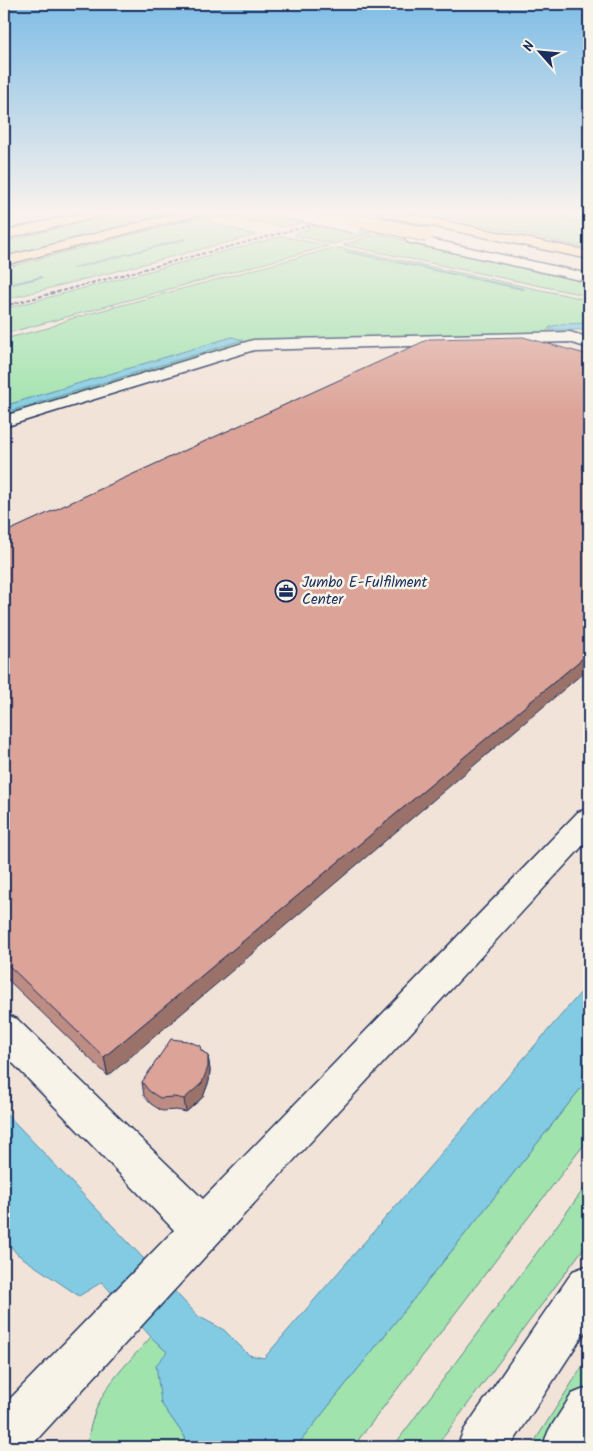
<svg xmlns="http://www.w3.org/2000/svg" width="593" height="1451" viewBox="0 0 593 1451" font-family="Kalam,sans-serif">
  <rect width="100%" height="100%" fill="#f2e3d8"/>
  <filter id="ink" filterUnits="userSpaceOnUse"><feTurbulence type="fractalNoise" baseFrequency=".02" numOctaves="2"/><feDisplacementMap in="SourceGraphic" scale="10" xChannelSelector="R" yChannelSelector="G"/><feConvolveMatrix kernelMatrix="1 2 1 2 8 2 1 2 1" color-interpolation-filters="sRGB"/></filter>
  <g filter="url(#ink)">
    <g fill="#a0e3ad" stroke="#5e8986">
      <polygon points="123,212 180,212 4,257 4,242"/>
      <polygon points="220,212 277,212 312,220 283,227 236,218 212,218 209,221 211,223 256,235 4,300 4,268"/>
      <polygon points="446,212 539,212 589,223 589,248 441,216"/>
      <polygon points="330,223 371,233 333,244 294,235 301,231"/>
      <polygon points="377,234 589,281 589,296 344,245"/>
      <polygon points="283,236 328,246 4,334 4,309"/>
      <polygon points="341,248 589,300 589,323 562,324 550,327 545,334 248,343 4,417 4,413 242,340 232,337 4,406 4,339 48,328 70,319 330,249"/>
      <polygon points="589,1078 589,1138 353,1447 296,1447"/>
      <polygon points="589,1182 589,1241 436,1447 393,1447"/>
      <path d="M151,1337L167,1352L161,1403L185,1437L187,1447H87C93,1394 117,1375 151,1337Z"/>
      <polygon points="589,1356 589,1394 555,1447 531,1447"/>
    </g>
    <g fill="#82cbe2" stroke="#598dad">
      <polygon points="589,323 589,330 549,330 550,327 562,324"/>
      <polygon points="232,337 243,340 4,413 4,406"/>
      <polygon points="589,983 589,1078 296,1447 187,1447 185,1437 161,1403 156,1365 167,1352 151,1337 102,1282 79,1296 17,1254 4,1238 4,1111 198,1316 224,1330 249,1355 264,1358"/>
    </g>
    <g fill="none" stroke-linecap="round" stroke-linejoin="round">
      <g fill="#598dad" fill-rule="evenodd">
        <polygon points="185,238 186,240 73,269 71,268"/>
        <polygon points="343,250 523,288 525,289 523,290 345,252"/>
        <polygon points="41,276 43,278 4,287 4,285"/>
      </g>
      <g stroke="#1b2f5e" stroke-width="3">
        <g id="minor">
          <polygon points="581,212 589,212 589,216 583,215"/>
          <polygon points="412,235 589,274 589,282 407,242 405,239 407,236"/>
          <polygon points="570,332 589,338 589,348 569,342 254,350 4,427 4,416 253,340"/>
          <polygon points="589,809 589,839 30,1447 4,1447 4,1405 174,1230 4,1054 4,1014 17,1019 203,1199 578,812"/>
          <polygon points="589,1265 589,1326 510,1447 457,1447 464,1430 573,1271"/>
          <polygon points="589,1387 589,1447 542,1447 549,1430 572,1394"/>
        </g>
      </g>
      <g stroke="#1b2f5e" stroke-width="3">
        <polygon id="major" points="378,212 401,212 589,251 589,259 384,216"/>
      </g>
      <g stroke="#1b2f5e" stroke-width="3">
        <g id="highway">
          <polygon points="85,212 106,212 104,215 4,239 4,231"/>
          <polygon points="181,212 201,212 199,215 4,265 4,257"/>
        </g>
      </g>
      <use href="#minor" fill="#f7f3e8" fill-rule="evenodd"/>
      <use href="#major" fill="#fddcac" fill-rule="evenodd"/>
      <use href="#highway" fill="#fddcac" fill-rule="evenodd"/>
      <polyline stroke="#1b2f5e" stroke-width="2" stroke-dasharray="4 2" stroke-linecap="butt" points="4,306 361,212"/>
      <g stroke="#1b2f5e" stroke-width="16" stroke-linecap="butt">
        <polyline id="minor-bridge" points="292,212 354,226"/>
      </g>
      <g stroke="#1b2f5e" stroke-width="16" stroke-linecap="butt">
        <polyline id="major-bridge" points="321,212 427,235"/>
      </g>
      <use href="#minor-bridge" stroke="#f7f3e8" stroke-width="14"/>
      <use href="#major-bridge" stroke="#fddcac" stroke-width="14"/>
    </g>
    <g fill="#bd8c83" stroke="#1b2f5e">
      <polygon points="4,533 108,1076 4,976"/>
      <polygon points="201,1050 208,1056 210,1070 209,1081 203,1097 186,1112 176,1110 162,1111 151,1104 144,1096 142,1082"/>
    </g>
    <g fill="#9a726a" stroke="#1b2f5e">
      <polygon points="589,653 589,668 108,1076 104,1057"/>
      <polygon points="208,1056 210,1070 209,1081 203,1097 186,1112 184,1099"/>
    </g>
    <g fill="#dca398" stroke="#1b2f5e">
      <polygon points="523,337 589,355 589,653 104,1057 4,961 4,533 429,339"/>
      <polygon points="171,1039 188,1041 200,1046 201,1050 208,1056 208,1067 202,1083 184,1099 174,1097 160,1098 149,1091 142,1082"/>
    </g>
  </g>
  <linearGradient id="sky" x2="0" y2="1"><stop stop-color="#7fbde6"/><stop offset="0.51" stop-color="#f9f2ed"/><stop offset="1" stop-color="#f9f2ed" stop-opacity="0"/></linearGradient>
  <rect width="593" height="415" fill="url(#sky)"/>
  <defs>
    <g id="office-ring" transform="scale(1.125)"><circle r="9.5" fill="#f7f3e8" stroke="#1b2f5e" stroke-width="1.5"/><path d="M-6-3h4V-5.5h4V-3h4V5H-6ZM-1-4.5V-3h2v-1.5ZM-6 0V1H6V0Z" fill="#1b2f5e"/></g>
  </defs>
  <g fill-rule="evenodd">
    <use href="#office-ring" x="286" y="591"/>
  </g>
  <g text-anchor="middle" stroke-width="5" stroke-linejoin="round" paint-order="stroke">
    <g font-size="15" fill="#1b2f5e" stroke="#f7f3e8" text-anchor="start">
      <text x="302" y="587">Jumbo E-Fulfilment<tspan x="302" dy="17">Center</tspan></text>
    </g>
  </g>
  <rect width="593" height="1451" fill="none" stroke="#f7f3e8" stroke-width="20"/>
  <rect x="10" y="10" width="573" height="1431" fill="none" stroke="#1b2f5e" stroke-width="2" filter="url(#ink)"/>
  <g transform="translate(540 52) rotate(297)" stroke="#f7f3e8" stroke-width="4" paint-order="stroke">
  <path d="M0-4L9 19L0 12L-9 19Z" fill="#1b2f5e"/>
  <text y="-8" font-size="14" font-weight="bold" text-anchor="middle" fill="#1b2f5e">N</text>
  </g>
</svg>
